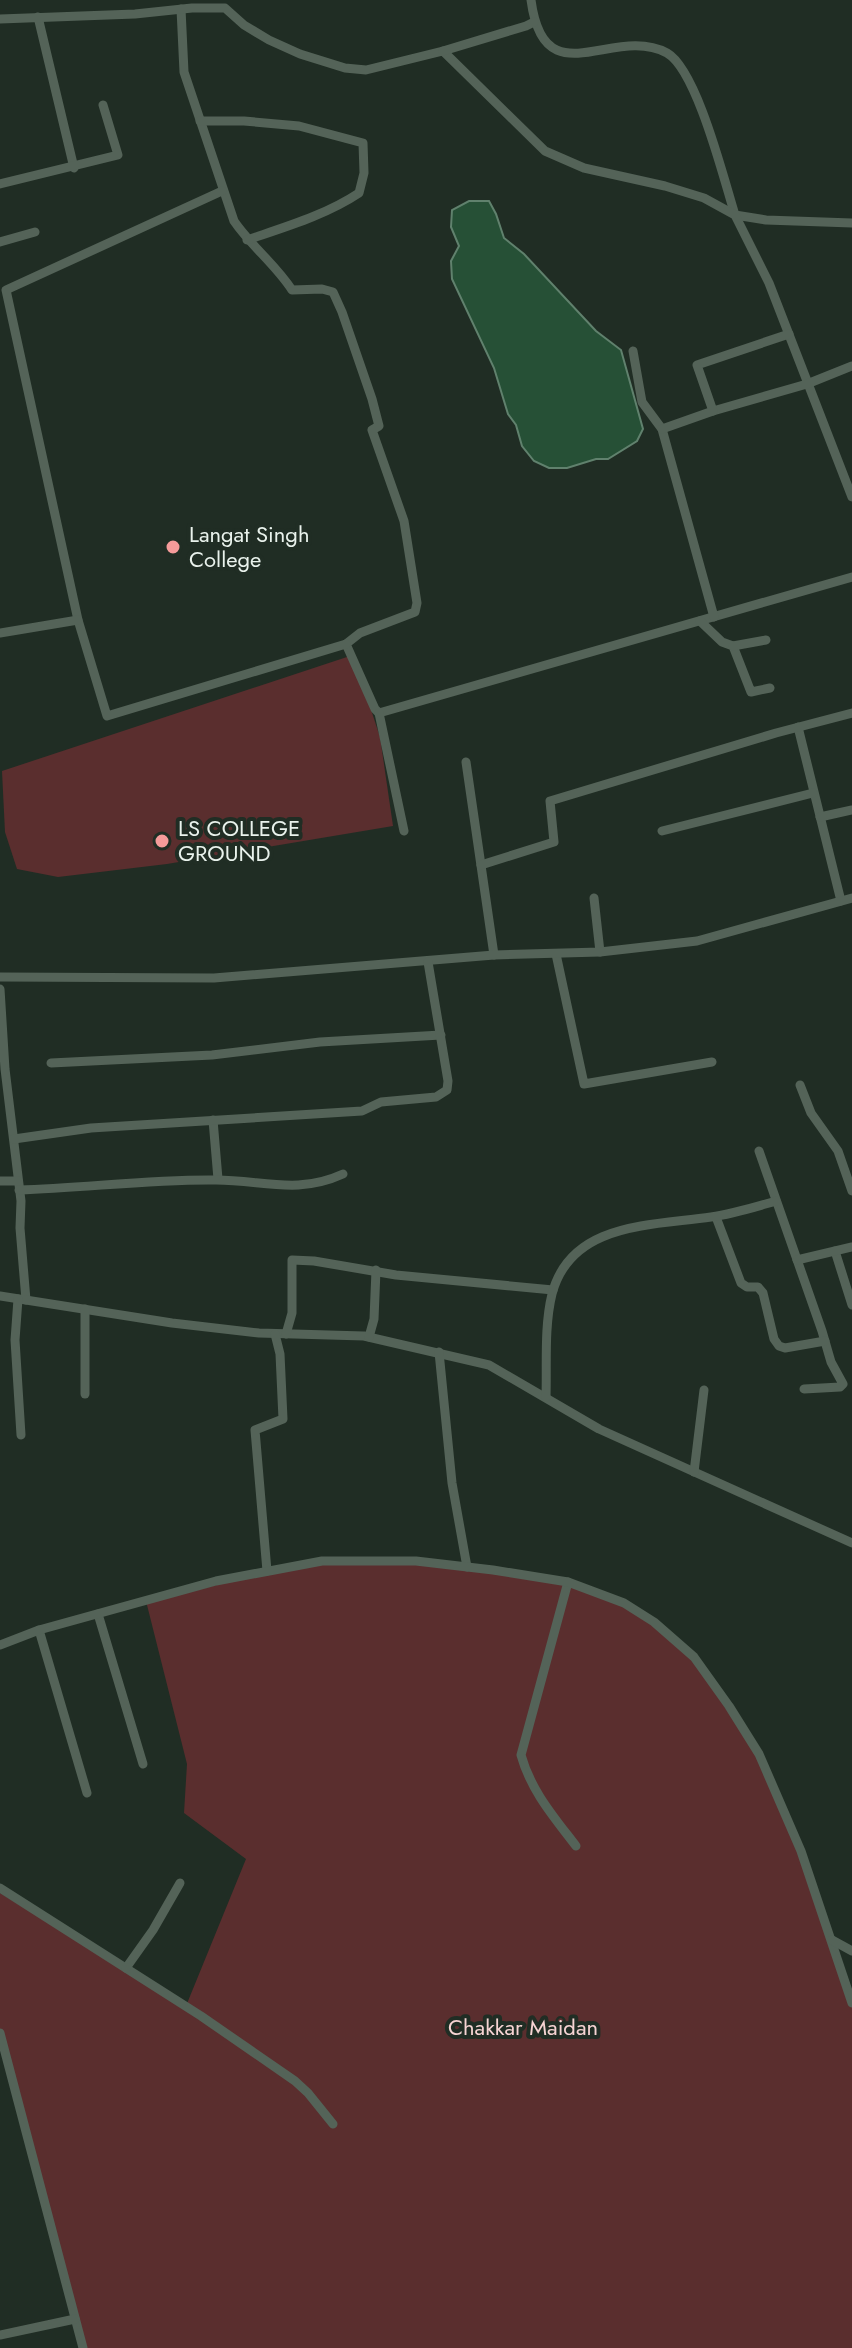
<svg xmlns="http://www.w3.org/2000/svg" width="852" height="2348" viewBox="0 0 852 2348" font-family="Jost,sans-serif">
  <rect width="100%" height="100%" fill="#202d24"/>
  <g fill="#5a2e2e">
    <polygon points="353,655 380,737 393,826 167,864 58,877 17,869 5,832 2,771"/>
    <polygon points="322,1561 416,1561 568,1582 624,1603 694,1657 759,1754 801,1851 852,2003 852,2348 83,2348 0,2031 0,1893 186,2006 246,1859 184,1813 187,1764 146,1601"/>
  </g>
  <polygon fill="#265036" stroke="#60816d" stroke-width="2" points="469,201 489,201 496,214 504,238 524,254 596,331 621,350 643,429 637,441 608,459 596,459 567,468 549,468 534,461 522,446 516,425 508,414 494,368 452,279 451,261 459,246 451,227 452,210"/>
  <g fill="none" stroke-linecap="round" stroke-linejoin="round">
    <g stroke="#546358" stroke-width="9">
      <path d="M531,0C544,99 613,24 667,53C697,70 724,180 735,215L766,220L852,223"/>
      <path d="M181,9L184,72L234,221C251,246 275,264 292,290L322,289L333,292L342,312L372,399L379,426L372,430L404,521L417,603L415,612L360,633L346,644L375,709L379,713L852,577"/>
      <polyline points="38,17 74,168"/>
      <polyline points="0,19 135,14 192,8 225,8 244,25 269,40 300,54 345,68 366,70 443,51 545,151 584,168 665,186 704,198 735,215 769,283 852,497"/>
      <polyline points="443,51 526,26 534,22"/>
      <path d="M200,121H244L299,126L363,143L364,173L359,193C326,215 285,227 247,240"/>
      <polyline points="0,184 118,155 103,105"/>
      <polyline points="222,191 6,290 78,620 107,716 346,644"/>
      <polyline points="0,242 35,232"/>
      <polyline points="633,351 642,402 662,429 714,617"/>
      <polyline points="713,411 807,384 852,366"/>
      <polyline points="662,429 713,411 697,365 789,334"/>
      <polyline points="700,621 722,642 733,646 751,692 770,688"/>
      <polyline points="0,633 78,620"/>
      <polyline points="733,646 766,640"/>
      <polyline points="379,713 404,831"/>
      <polyline points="798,727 841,901"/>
      <polyline points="466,762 494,955"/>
      <polyline points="820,817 852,810"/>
      <polyline points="662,831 813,793"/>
      <polyline points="481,865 554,842 550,801 776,733 852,713"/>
      <polyline points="594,898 600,952"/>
      <polyline points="556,954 584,1084 712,1062"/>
      <polyline points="0,977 214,978 494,955 600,952 697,941 852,898"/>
      <polyline points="0,989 5,1069 21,1201 20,1228 26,1300"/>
      <polyline points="51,1063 212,1055 320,1042 441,1035"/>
      <polyline points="800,1085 811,1113 838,1151 852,1191"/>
      <polyline points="213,1120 218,1179"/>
      <polyline points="14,1139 91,1128 362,1111 381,1102 436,1097 447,1090 448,1081 428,962"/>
      <polyline points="759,1151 822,1331 831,1362 843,1384 840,1387 804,1389"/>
      <polyline points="0,1181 18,1181"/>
      <path d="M19,1190C85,1188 152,1179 216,1180C263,1180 297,1195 343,1174"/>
      <polyline points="716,1217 741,1283 747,1287 758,1287 763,1293 774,1339 779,1346 785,1348 825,1341"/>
      <polyline points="835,1251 852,1305"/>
      <polyline points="797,1260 852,1247"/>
      <polyline points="0,1296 172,1323 259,1333 364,1336 489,1365 599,1429 852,1543"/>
      <polyline points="18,1299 15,1340 21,1435"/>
      <polyline points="85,1309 85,1394"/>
      <polyline points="286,1334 292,1313 292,1260 314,1261 396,1275 553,1290"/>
      <polyline points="369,1337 374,1319 376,1270"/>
      <polyline points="439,1352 452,1483 467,1567"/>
      <path d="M546,1397C547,1363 544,1327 552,1294C571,1222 651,1226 711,1217C733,1214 755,1207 776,1201"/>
      <polyline points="694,1472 704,1390"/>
      <polyline points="267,1571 255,1430 283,1419 280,1354 275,1334"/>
      <path d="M568,1582L521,1755C531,1791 554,1817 576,1846"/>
      <polyline points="98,1614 143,1764"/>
      <polyline points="39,1630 87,1793"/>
      <polyline points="0,1645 39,1630 216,1581 322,1561 416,1561 493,1570 568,1582 624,1603 654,1622 694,1657 729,1706 759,1754 801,1851 852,2003"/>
      <polyline points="0,1888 201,2016 295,2081 308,2093 333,2124"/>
      <polyline points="832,1940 852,1951"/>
      <polyline points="126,1968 153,1930 180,1883"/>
      <polyline points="0,2033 83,2348"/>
      <polyline points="0,2335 75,2319"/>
    </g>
  </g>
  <g fill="#f59b9a" stroke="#202d24" stroke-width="3">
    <circle cx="173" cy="547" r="8"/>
    <circle cx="162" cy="841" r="8"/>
  </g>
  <g text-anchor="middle" stroke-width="8" stroke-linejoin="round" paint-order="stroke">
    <g font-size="22" fill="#e9f2ec" stroke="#202d24" text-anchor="start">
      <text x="189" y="542">Langat Singh<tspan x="189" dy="25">College</tspan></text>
      <text x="178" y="836">LS COLLEGE<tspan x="178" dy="25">GROUND</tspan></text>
    </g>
    <g font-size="22" fill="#f6d4d3" stroke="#202d24">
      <text x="523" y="2035">Chakkar Maidan</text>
    </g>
  </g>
</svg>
